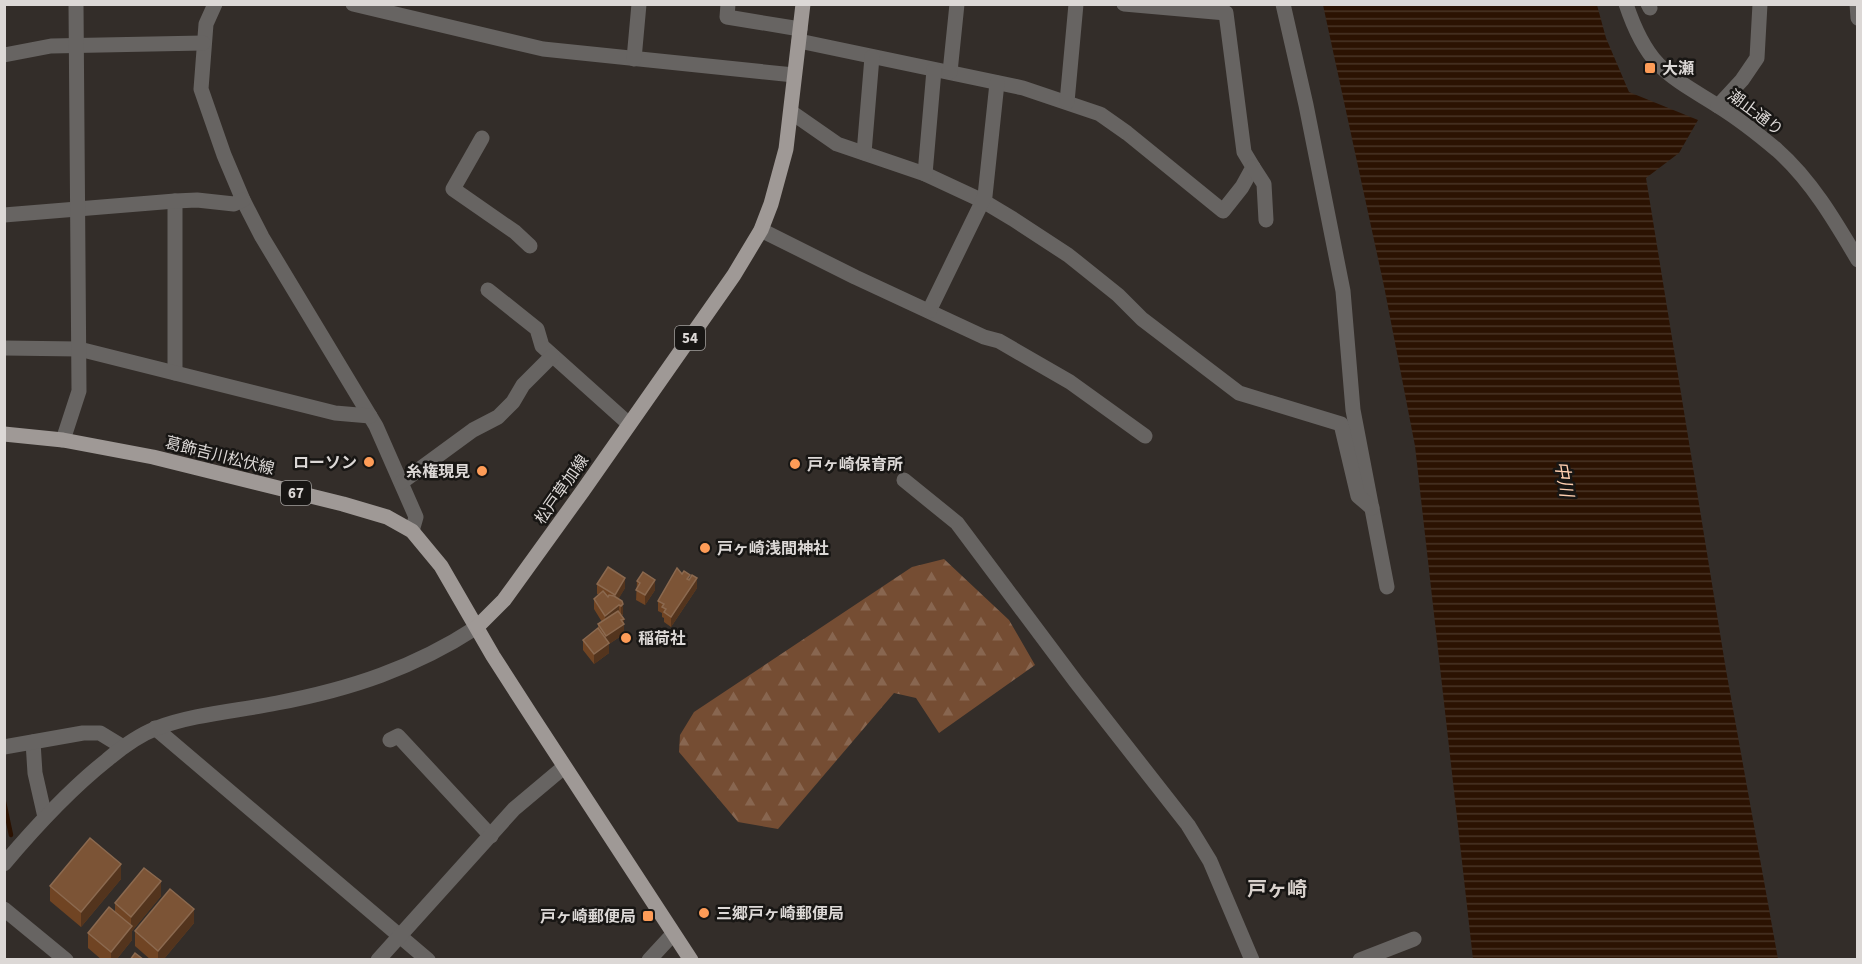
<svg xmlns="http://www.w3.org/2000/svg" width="1862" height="964" viewBox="0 0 1862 964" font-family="'Source Sans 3','Noto Sans JP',sans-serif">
  <defs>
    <pattern id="forest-firs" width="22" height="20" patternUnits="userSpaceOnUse" patternTransform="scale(1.5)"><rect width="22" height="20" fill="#754d33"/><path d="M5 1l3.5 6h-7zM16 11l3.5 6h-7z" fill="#886650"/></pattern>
    <pattern id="water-rules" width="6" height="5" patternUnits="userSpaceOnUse" patternTransform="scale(1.5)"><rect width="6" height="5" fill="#2b1202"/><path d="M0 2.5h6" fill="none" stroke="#493426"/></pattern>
  </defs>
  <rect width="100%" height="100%" fill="#332d29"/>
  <polygon fill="url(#forest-firs)" points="944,559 1009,620 1035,665 939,733 916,698 894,693 778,829 738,822 679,752 680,735 694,712 912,567"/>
  <polygon fill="url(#water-rules)" points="1323,5 1597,5 1606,38 1629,92 1698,120 1679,153 1646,178 1726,670 1778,959 1473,959 1415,446 1384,286"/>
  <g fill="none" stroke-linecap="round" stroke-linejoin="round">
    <polyline stroke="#2b1202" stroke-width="4.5" points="4,802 11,835"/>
    <g stroke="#676462" stroke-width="15">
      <polyline points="215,4 206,24 201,89 224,155 243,200 262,237 376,426 416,517 412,531"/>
      <polyline points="353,4 543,49 794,75"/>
      <polyline points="728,4 727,17 800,29"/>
      <polyline points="1283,4 1306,105 1343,291 1353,410 1387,587"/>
      <path d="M1626,4C1633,25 1643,48 1658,64C1676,82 1698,93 1718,106C1739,119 1758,134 1777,150C1811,180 1835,221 1858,260"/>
      <polyline points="1648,4 1650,8"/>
      <polyline points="1857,4 1858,18"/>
      <polyline points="799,41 1023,88 1100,114 1127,133 1223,211 1242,187 1253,167 1244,152 1226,13 1124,4"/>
      <polyline points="4,55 51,46 203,43"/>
      <polyline points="634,59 639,4"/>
      <polyline points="950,72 957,4"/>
      <polyline points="1067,102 1076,4"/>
      <polyline points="1718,106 1742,80 1757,58 1760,4"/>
      <polyline points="791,112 837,144 925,174 983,201 1013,219 1068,255 1118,295 1142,319 1239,393 1341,424 1358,496 1372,508"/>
      <polyline points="482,138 453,189 515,232 530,246"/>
      <polyline points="864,153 872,57"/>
      <polyline points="1253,167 1264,184 1266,220"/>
      <polyline points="925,174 934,70"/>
      <polyline points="175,201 175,373"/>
      <polyline points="4,215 175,201 197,200 234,204 243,200"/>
      <polyline points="761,230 855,277 984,337 999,341 1070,382 1145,436"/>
      <polyline points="488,290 537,329 542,346 629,424"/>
      <polyline points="929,311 985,196 997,83"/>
      <polyline points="4,348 79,349 335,413 370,416"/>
      <polyline points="63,440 79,391 76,4"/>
      <polyline points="904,480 957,523 1076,682 1188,825 1210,861 1252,960"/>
      <polyline points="402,482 473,430 498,417 513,402 523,385 552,356"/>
      <polyline points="155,728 428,960"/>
      <polyline points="390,740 398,736 491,836"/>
      <polyline points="33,742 35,773 45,817"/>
      <polyline points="4,747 83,733 100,733 123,747"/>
      <path d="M4,864C36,826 68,791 107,760C121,748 139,735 157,728C194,714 238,711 277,703C351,689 414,668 477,627"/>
      <polyline points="4,909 66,960"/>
      <polyline points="378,960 514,809 564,767"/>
      <polyline points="649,960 673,934"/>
      <polyline points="1360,960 1414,939"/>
    </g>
    <g stroke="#9f9996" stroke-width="15">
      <polyline points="4,434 63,440 153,457 343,504 387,517 412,531 441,566 493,656 531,715 691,960"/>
      <polyline points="477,627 504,600 582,492 734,275 761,230 771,204 786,149 803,4"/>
    </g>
  </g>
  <g fill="#704423">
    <polygon points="682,574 690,579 697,588 671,627 664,622 664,618 662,617 662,613 658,611 658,601"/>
    <polygon points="637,581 655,590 645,605 636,600"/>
    <polygon points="597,584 625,588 618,599 622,601 623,614 622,616 624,619 624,634 609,644 609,653 594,664 583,650 583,640 598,629 598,624 602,622 594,609 594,599 599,595 597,594"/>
    <polygon points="121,879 81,927 50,901 50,886"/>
    <polygon points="161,896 132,931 132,940 116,960 102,960 88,948 88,933 115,912 115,903"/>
    <polygon points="194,923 163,960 151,960 135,946 135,931"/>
  </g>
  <g fill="#53341d">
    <polygon points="625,578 625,588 615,605 615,595"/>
    <polygon points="697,578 697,588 671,627 671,617"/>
    <polygon points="655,580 655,590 645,605 645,595"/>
    <polygon points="623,604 623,614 621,616 621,606"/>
    <polygon points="619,605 619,615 605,626 605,616"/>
    <polygon points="624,619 624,634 609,644 609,653 594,664 594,654 606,645 606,636"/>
    <polygon points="121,864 121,879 81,927 81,912"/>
    <polygon points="161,881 161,896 132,931 132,940 116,960 111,960 111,952 131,926 131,917"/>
    <polygon points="194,909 194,923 163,960 158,960 158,951"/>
  </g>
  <g fill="#7c5436" stroke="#8b694f" stroke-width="1.5">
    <polygon points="608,567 625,578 615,595 597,584"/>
    <polygon points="677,568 682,574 684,571 690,575 687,579 689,580 692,575 697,578 671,617 664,612 666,609 662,607 664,604 658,601"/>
    <polygon points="643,572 655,580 645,595 636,590 640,583 637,581"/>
    <polygon points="603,591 608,597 609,595 614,596 622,601 623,604 621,606 619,605 605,616 594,599"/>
    <polygon points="618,611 624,619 621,620 624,624 606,636 598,624"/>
    <polygon points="598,628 609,643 594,654 583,640"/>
    <polygon points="90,838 121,864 81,912 50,886"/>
    <polygon points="144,868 161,881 131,917 115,903"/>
    <polygon points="170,889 194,909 158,951 135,931"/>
    <polygon points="109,907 132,926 111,952 88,933"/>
    <polygon points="135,953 144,960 130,960"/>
  </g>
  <g fill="#fe9c57" stroke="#181614" stroke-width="2">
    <rect x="1644" y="62" width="12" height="12" rx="3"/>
    <circle cx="369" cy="462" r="6"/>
    <circle cx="795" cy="464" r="6"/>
    <circle cx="482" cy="471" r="6"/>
    <circle cx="705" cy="548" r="6"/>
    <circle cx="626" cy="638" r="6"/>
    <circle cx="704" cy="913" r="6"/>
    <rect x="642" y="910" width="12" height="12" rx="3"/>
  </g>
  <g text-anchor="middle" stroke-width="5" stroke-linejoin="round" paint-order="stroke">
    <g fill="#181614" stroke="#a19e9c" stroke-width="1.5">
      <rect x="675" y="326" width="30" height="24" rx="4.5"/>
      <rect x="281" y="481" width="30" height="24" rx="4.5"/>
    </g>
    <g font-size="15" font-weight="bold" fill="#dcd8d6">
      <text x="690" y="343">54</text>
      <text x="296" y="498">67</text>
    </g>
    <g font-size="16" font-weight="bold" fill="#dcd8d6" stroke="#181614" text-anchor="start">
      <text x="1662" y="74">大瀬</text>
      <text x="357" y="468" text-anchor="end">ローソン</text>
      <text x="807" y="470">戸ヶ崎保育所</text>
      <text x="470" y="477" text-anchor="end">糸権現見</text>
      <text x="717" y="554">戸ヶ崎浅間神社</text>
      <text x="638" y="644">稲荷社</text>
      <text x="716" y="919">三郷戸ヶ崎郵便局</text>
      <text x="636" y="922" text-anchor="end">戸ヶ崎郵便局</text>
    </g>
    <g font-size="16" fill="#dcd8d6" stroke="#181614">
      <text transform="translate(1756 112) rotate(37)" y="6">潮止通り</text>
      <text transform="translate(220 455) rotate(14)" y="6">葛飾吉川松伏線</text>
      <text transform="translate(561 489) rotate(-55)" y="6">松戸草加線</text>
    </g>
    <g font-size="18" font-style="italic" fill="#ffcfb0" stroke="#181614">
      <text transform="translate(1564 479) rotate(80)" y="6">中川</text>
    </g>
    <g font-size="20" font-weight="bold" fill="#d9d2cd" stroke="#181614">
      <text x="1277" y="896">戸ヶ崎</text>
    </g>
  </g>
  <rect width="1862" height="964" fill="none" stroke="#dcd8d6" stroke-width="12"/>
</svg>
